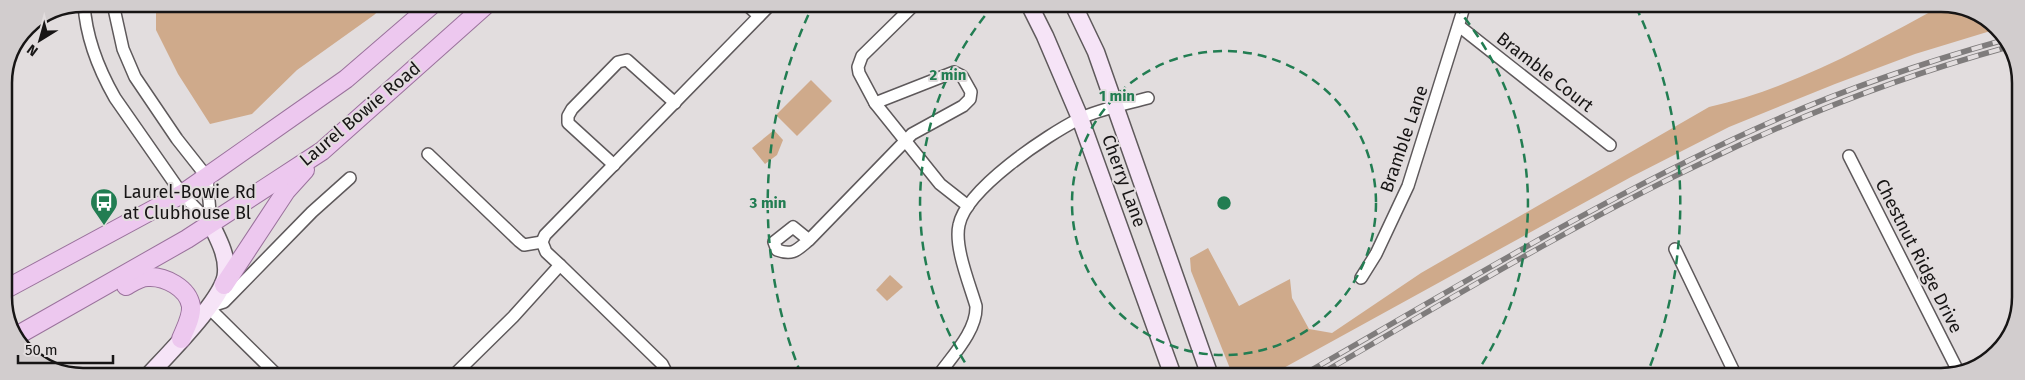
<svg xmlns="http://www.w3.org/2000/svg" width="2025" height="380" viewBox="0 0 2025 380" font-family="'Fira Sans',sans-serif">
  <rect width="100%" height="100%" fill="#e2ddde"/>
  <g fill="#cfaa8b">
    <polygon points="156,4 166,4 178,13 258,10 270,4 386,4 374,15 297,70 252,114 210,124 178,74 156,30"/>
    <path d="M1945,4H1952L1994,24L1997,29L1915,54L1835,84L1729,127L1631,177L1269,376H1233L1191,271L1190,258L1208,248L1239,306L1290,279L1292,298L1309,329L1332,333L1421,273L1709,107C1793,88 1869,45 1945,4Z"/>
    <polygon points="811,80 832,101 797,136 776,115"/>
    <polygon points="774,130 783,140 777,155 765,164 752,148"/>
    <polygon points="890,275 903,287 887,301 876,290"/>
  </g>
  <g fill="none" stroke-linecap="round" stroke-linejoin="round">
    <g stroke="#5e595b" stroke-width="14">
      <g id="street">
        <path d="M84,4C86,37 99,70 115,98L182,194L211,224"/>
        <polyline points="113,4 123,49 135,77 177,139 207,177 211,224"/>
        <polyline points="746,4 759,16"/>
        <polyline points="915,4 862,56 858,67 859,73 875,103 940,184 968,206"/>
        <polyline points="1459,26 1610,145"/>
        <polyline points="428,154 519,241 524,245 542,242"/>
        <polyline points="1849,156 1958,371"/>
        <polyline points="614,165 568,123 568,116 572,109 618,62 627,60 675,103"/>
        <path d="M809,240L793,227L774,242L777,250C793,256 797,250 809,240L912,134L963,106L970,99L971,92L962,76L954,72L875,103"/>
        <polyline points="1675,249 1736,376"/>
        <polyline points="560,265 546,252 542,242 545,235 771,4"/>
        <polyline points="1361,278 1376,254 1408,186 1465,4"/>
        <polyline points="278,376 208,307 224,302 312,212 350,178"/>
        <polyline points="453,376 513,317 560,265 662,364 668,376"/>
        <path d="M938,376C952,356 977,331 976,306C970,285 954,247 959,225C966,189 1047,135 1079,119C1100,109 1126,104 1148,98"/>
      </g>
    </g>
    <g stroke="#5e595b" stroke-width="19">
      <g id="secondary">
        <polyline points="1029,4 1045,36 1080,118 1173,376"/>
        <polyline points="1073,4 1096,52 1210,376"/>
        <path d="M148,376C167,355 226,297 226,272C227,254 218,239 211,224"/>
      </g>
    </g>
    <g stroke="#9a729c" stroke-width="20">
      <g id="primary">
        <polyline points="224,285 286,191 305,170"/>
        <path d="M126,286C133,282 140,277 148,277C165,276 188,288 191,306C192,317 185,329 181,339"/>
        <polyline points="6,289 182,194 346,79 433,4"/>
        <polyline points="18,335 187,239 322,151 487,4"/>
      </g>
    </g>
    <use href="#street" stroke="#fff" stroke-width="11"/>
    <use href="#secondary" stroke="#f6e4f7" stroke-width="16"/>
    <use href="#primary" stroke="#edc8ef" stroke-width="18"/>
    <g stroke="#7f7c7c" stroke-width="5.5">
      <g id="rail">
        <path d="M1301,376C1450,291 1597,201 1753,130C1833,93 1918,64 2004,40"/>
        <path d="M1317,376C1444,303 1570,226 1702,163C1800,115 1902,76 2008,47"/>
      </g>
    </g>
    <use href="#rail" stroke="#e2ddde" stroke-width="4" stroke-dasharray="11" stroke-linecap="butt"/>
  </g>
  <g fill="none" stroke="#227d52" stroke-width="2.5" stroke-dasharray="9 6">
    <circle cx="1224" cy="203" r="152"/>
    <path d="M973 375A304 304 0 0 1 993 6M1455 6A304 304 0 0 1 1475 375"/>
    <path d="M801 374A456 456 0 0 1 812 7M1636 7A456 456 0 0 1 1647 374"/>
  </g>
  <defs>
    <g id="bus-pin" transform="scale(1.4375)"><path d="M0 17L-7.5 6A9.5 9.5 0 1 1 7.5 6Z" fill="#227d52" stroke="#e2ddde"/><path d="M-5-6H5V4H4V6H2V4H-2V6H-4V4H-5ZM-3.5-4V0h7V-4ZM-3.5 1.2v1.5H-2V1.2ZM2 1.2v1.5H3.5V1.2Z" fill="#fff"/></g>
  </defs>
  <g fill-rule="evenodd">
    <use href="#bus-pin" x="104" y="202"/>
  </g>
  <g text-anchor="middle" stroke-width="4" stroke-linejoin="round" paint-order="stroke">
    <g font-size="18" fill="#171515" stroke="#e2ddde">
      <text transform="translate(1545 72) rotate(38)" y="6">Bramble Court</text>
      <text transform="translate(360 114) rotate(-40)" y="6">Laurel Bowie Road</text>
      <text transform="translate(1404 139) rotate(-71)" y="6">Bramble Lane</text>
      <text transform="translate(1124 181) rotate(70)" y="6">Cherry Lane</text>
      <text transform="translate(1919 256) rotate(63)" y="6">Chestnut Ridge Drive</text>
    </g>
    <g font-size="18" fill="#171515" stroke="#e2ddde" text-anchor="start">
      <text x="123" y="198">Laurel-Bowie Rd<tspan x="123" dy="21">at Clubhouse Bl</tspan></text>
    </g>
  </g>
  <path d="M0 0H2025V380H0ZM83 12H1941A71 71 0 0 1 2012 83V297A71 71 0 0 1 1941 368H83A71 71 0 0 1 12 297V83A71 71 0 0 1 83 12Z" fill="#d2cdce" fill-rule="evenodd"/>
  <path fill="none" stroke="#171515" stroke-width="2.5" d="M83 12H1941A71 71 0 0 1 2012 83V297A71 71 0 0 1 1941 368H83A71 71 0 0 1 12 297V83A71 71 0 0 1 83 12Z"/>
  <circle cx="1224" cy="203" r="8" fill="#227d52" stroke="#e2ddde" stroke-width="2.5"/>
  <g font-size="15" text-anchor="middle" font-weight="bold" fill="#227d52" stroke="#e2ddde" stroke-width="4" stroke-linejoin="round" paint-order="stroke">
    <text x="948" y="80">2 min</text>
    <text x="1117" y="101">1 min</text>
    <text x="768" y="208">3 min</text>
  </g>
  <g transform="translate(40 40) rotate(217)" stroke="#e2ddde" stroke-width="4" paint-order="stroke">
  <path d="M0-4L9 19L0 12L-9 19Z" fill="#171515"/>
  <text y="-8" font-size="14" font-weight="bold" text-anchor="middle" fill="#171515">N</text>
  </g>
  <path d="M18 355v8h95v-8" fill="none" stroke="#171515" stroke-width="2.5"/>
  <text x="25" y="355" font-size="15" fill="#171515" stroke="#e2ddde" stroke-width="4" paint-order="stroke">50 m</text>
</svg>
